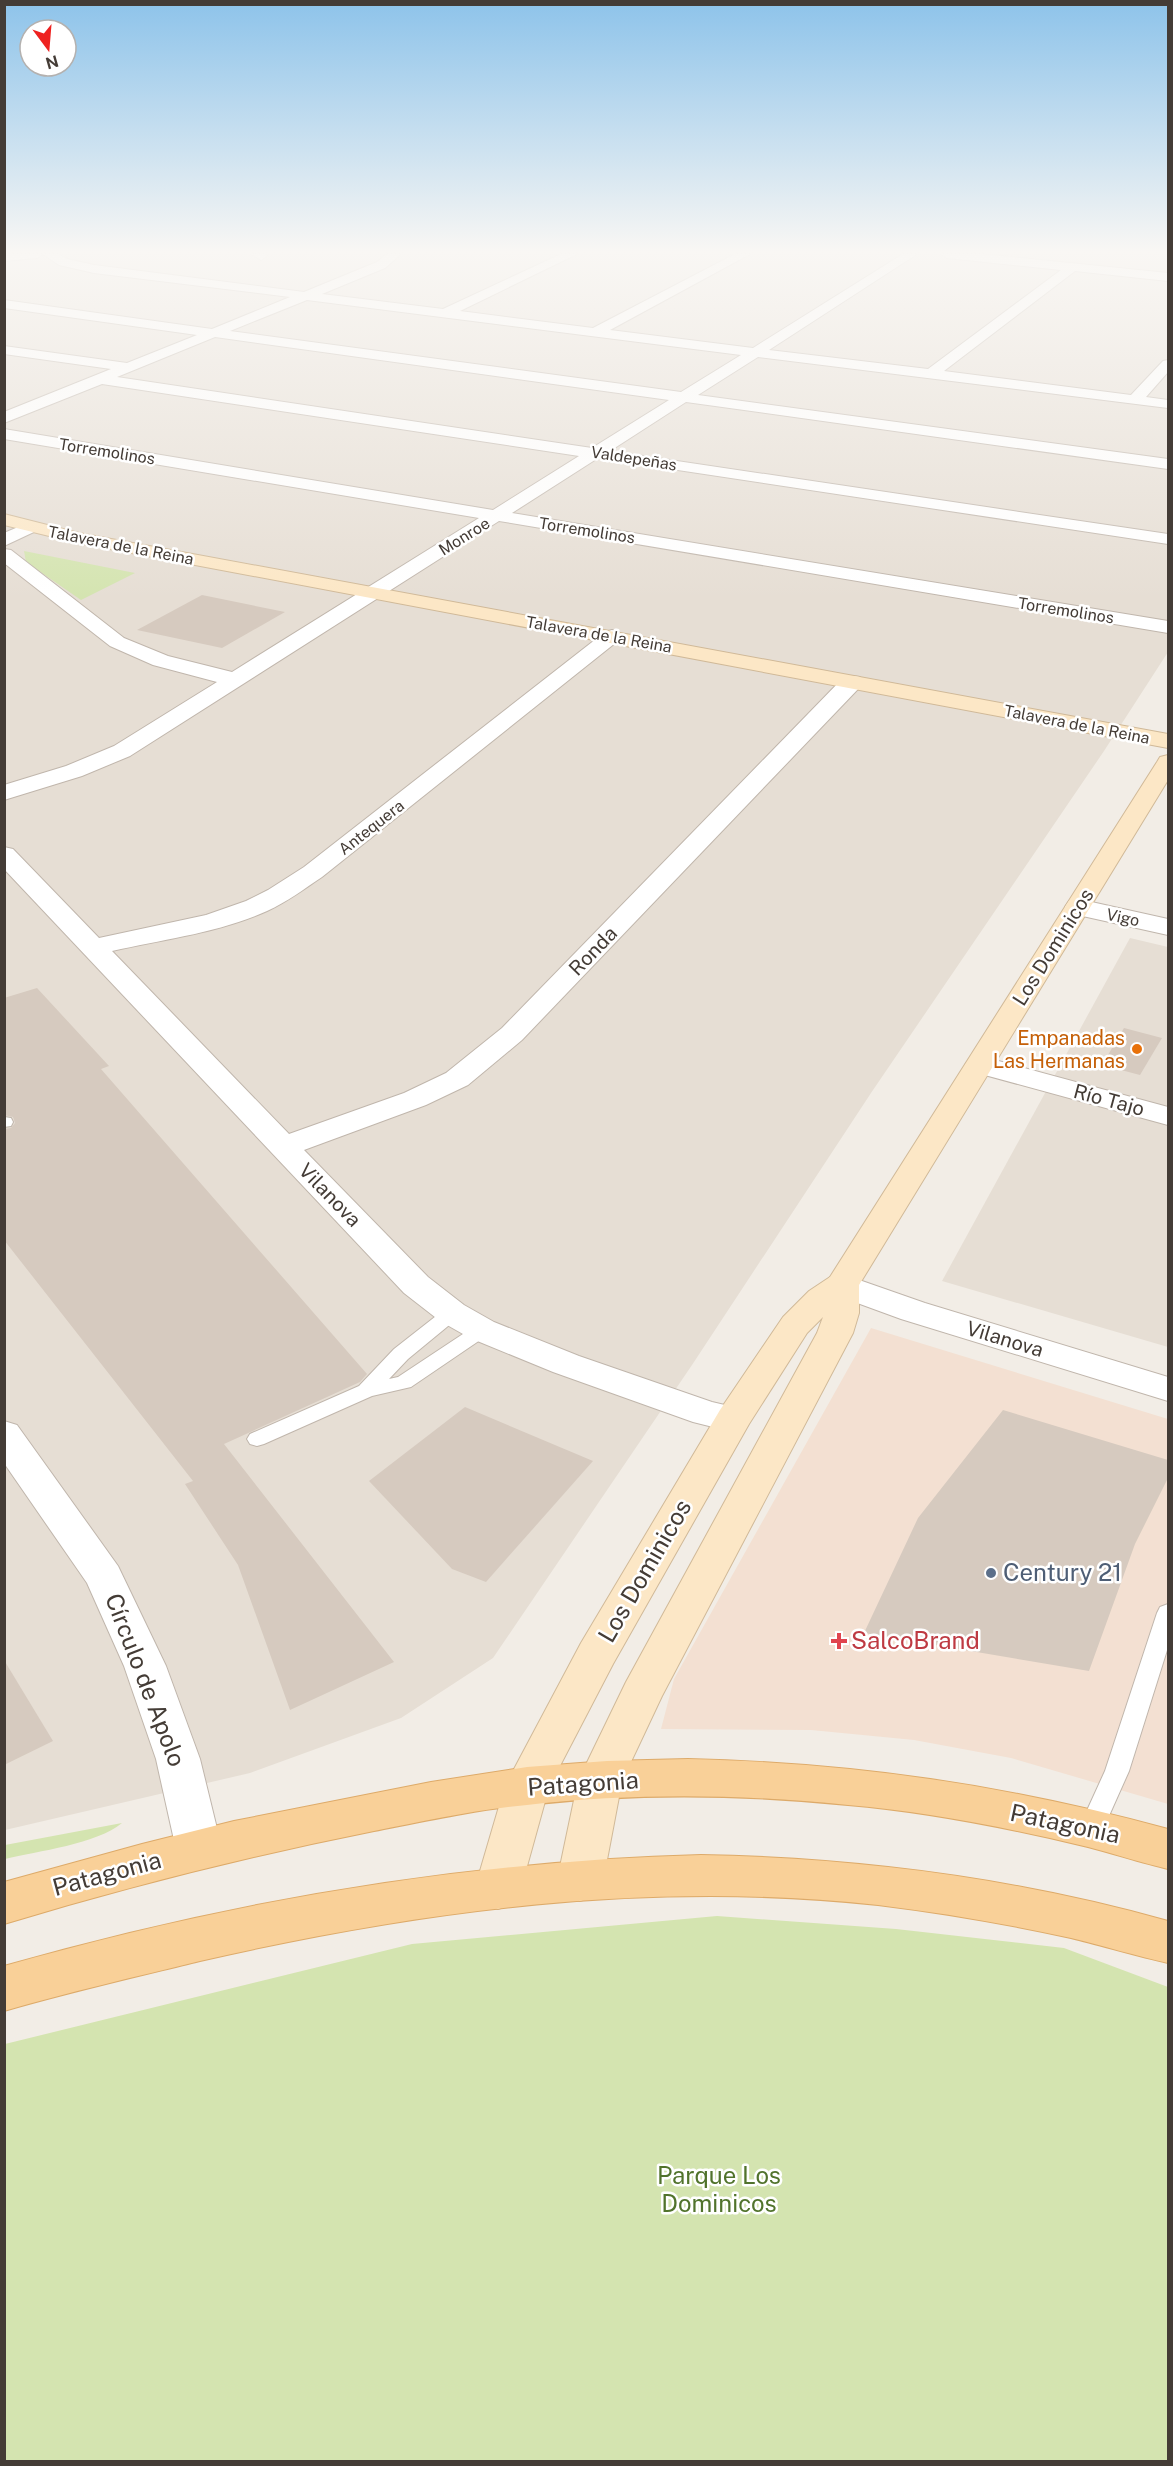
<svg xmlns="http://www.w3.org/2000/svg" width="1173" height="2466" viewBox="0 0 1173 2466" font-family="'Public Sans',sans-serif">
  <rect width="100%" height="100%" fill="#f2ede6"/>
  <g fill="#e6ded4">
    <polygon points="4,254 1168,254 1168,652 1104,751 871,1093 692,1365 493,1658 401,1718 250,1773 5,1830"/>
    <polygon points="1130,938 1168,947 1168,1347 942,1281"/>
  </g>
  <polygon fill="#f3e0d2" points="871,1328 1168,1419 1168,1804 1011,1758 914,1740 811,1730 661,1729 674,1679"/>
  <g fill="#d4e4b0">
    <polygon points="24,551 135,573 81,600 26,562"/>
    <path d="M122,1823C97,1844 38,1851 5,1859V1845Z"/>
    <polygon points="717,1916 896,1929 1064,1948 1168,1987 1168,2461 5,2461 5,2044 412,1944"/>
  </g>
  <g fill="#d6cabf">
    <polygon points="202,595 285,612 222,648 137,630"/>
    <polygon points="37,988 109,1066 101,1069 367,1374 360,1382 224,1444 394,1662 290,1710 238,1565 185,1484 193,1481 4,1240 4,1129 11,1128 15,1123 13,1117 4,1115 4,998"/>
    <polygon points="1124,1028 1162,1038 1140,1075 1102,1065"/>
    <polygon points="465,1407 593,1461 486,1582 452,1569 369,1481"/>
    <polygon points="1003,1410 1168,1460 1168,1478 1135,1544 1089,1671 864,1633 918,1518"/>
    <polygon points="4,1660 53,1741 4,1765"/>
  </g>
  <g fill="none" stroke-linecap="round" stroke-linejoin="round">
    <g stroke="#c0b6ac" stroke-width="2">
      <g id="lane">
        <polygon points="4,1117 11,1118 13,1122 11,1126 4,1127"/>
        <polygon points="452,1307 459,1309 461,1313 459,1317 408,1359 389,1379 398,1377 475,1326 482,1324 489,1326 492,1330 489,1334 411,1387 372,1396 264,1444 257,1446 250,1444 247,1439 250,1434 359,1386 394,1349 445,1309"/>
        <polygon points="1168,1604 1168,1647 1129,1771 1100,1836 1091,1839 1082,1836 1079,1828 1105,1771 1157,1613 1160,1607"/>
      </g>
    </g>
    <g stroke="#c0b6ac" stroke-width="2">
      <g id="street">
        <path d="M4,254H58L67,259L94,265L304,292L377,262L387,254H401L385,268L322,294L443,309L561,254H577L460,311L593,328L735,254H750L610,330L753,348L903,254H917L769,350L928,369L1061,270L947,258L941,254H982L1168,273V281L1075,271L944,371L1131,395L1163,361L1168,360V372L1146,397L1168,400V408L758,357L698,395L1168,459V469L686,402L610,451L1168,534V544L598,458L512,513L1168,621V633L499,521L130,756L82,776L4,800V785L66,766L114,746L217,682L153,665L110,646L4,563V549L11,550L124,638L168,656L232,672L479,518L4,439V429L493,510L579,456L102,384L4,423V412L111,369L4,354V346L127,363L197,335L4,308V300L212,329L290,297L94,273L59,265L43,254L37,258L4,261ZM307,300L741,355L681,392L230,331ZM215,337L669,400L592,448L117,377Z"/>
        <polygon points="251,254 266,254 267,256 261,260"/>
        <polygon points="30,522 36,523 39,527 36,531 4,546 4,533"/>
        <path d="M612,630L619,632L622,636L619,640L322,877C304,889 287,902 267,911C218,933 164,939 112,951L289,1134L404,1093L446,1073L502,1028L844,677L852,676L860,677L863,682L860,687L522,1040L468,1085L426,1105L304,1150L428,1277L464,1305L494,1322L579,1356L712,1402L746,1410L751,1419L746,1428L733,1432L693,1422L553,1372L470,1338L440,1321L404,1293L4,869V847L13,849L99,938L206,915L246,901L268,890L304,867L605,632Z"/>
        <polygon points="1078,899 1168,919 1168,935 1069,913 1065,907 1069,901"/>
        <polygon points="980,1056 1168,1107 1168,1125 970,1071 965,1065 970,1059"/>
        <polygon points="842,1274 925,1303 1168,1377 1168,1401 901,1319 830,1293 825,1285 830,1277"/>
        <polygon points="4,1421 17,1425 118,1566 166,1666 200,1759 222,1849 215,1863 199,1869 183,1863 176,1849 156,1759 124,1666 87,1583 4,1463"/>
      </g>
    </g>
    <g stroke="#d0b998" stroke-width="2">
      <g id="secondary">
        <polygon points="4,514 79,533 1168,734 1168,748 78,543 4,525"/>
        <polygon points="1168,755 1168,780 859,1285 859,1313 853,1333 662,1696 622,1781 603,1881 597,1895 580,1901 563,1895 557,1881 578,1781 626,1682 817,1333 823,1317 807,1333 749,1424 613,1664 549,1787 521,1888 515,1903 498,1909 481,1903 475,1888 505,1786 581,1643 720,1410 783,1317 809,1291 830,1277 1157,762 1160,757"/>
      </g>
    </g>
    <g stroke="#ddaa69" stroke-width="2">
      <g id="primary">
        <path d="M688,1759C856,1763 1006,1785 1168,1829V1869C1142,1863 1115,1854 1088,1847C1009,1828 929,1812 848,1805C741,1794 634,1793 527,1805C475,1810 425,1821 374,1831C249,1856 126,1887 4,1924V1882L142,1844L234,1821L431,1782L527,1767L607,1761Z"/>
        <path d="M701,1855C860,1858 1015,1878 1168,1921V1963C1136,1956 1104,1946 1071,1938C1007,1924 943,1913 878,1905C650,1880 422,1910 200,1961C135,1977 69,1992 4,2011V1966C232,1901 465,1861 701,1855Z"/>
      </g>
    </g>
    <use href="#lane" fill="#fff" fill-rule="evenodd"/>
    <use href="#street" fill="#fff" fill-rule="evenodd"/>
    <use href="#secondary" fill="#fce7c6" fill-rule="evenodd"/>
    <use href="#primary" fill="#f9d098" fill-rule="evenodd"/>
  </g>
  <linearGradient id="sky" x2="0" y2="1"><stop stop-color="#8dc3ea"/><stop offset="0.42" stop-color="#f9f7f4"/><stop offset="1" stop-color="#f9f7f4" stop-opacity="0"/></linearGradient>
  <rect width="1173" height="599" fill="url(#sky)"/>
  <circle fill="#e8710a" stroke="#fff" stroke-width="2" cx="1137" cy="1049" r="6"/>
  <circle fill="#5c6f8a" stroke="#fff" stroke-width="2" cx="991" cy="1573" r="6"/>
  <path fill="#e0444e" stroke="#fff" stroke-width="2" d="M836 1632h6v6h6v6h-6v6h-6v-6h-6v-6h6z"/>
  <g text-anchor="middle" stroke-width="5" stroke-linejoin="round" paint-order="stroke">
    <g font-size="16" fill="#443c36" stroke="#fff">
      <text transform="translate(107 451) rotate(9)" y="6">Torremolinos</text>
      <text transform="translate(634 458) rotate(9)" y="6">Valdepeñas</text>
      <text transform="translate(587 530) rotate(9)" y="6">Torremolinos</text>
      <text transform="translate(464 536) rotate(-32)" y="6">Monroe</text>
      <text transform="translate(121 545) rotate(11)" y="6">Talavera de la Reina</text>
      <text transform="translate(1066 610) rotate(9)" y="6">Torremolinos</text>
      <text transform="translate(599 634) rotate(10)" y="6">Talavera de la Reina</text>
      <text transform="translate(1077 724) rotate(11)" y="6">Talavera de la Reina</text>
      <text transform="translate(371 827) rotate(-38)" y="6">Antequera</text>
      <text transform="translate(1123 917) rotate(12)" y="6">Vigo</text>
    </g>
    <g font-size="20" fill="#443c36" stroke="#fff">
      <text transform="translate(1053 947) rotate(-58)" y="7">Los Dominicos</text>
      <text transform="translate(593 951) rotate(-46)" y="7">Ronda</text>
      <text transform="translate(1109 1100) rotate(15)" y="7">Río Tajo</text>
      <text transform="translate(330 1195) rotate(46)" y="7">Vilanova</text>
      <text transform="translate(1005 1339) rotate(17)" y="7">Vilanova</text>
    </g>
    <g font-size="20" fill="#c56008" stroke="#fff" text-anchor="end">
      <text x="1125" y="1045">Empanadas<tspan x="1125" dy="23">Las Hermanas</tspan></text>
    </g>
    <g font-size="24" fill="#443c36" stroke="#fff">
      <text transform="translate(645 1571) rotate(-60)" y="8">Los Dominicos</text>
      <text transform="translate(145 1680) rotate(69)" y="8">Círculo de Apolo</text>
      <text transform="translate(583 1784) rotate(-4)" y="8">Patagonia</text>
      <text transform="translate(1065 1824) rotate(12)" y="8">Patagonia</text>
      <text transform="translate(107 1874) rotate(-15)" y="8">Patagonia</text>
    </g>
    <g font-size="24" fill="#4e5e75" stroke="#fff" text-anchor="start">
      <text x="1003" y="1581">Century 21</text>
    </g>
    <g font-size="24" fill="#be3a42" stroke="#fff" text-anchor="start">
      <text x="851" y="1649">SalcoBrand</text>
    </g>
    <g font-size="24" fill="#51732c" stroke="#fff">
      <text x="719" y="2184">Parque Los<tspan x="719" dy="28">Dominicos</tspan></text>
    </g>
  </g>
  <rect width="1173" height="2466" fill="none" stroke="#443c36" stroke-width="12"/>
  <g transform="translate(48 48) rotate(164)"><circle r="28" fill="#ffffff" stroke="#b4b1af" stroke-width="1.5"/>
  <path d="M0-4.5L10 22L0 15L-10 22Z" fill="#ee2220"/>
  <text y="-9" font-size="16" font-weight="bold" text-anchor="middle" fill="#443c36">N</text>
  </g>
</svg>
